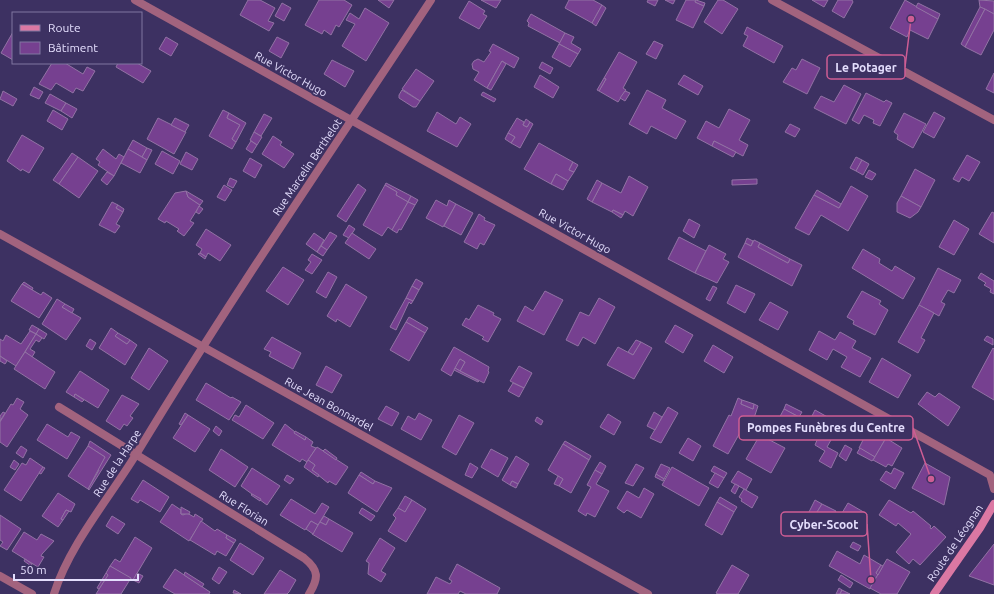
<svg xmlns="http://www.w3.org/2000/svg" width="994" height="594" viewBox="0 0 994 594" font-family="Ubuntu,sans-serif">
  <rect width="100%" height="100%" fill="#3d3162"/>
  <g fill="#764090" stroke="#9272a4">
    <polygon points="248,0 260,0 275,8 268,21 274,23 269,31 240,15"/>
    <polygon points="319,0 344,0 352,5 339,27 336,25 331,35 324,30 322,34 305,25"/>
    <polygon points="378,0 394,0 389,8"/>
    <polygon points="481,0 501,0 496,8"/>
    <polygon points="569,0 593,0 602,5 592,23 565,8"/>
    <polygon points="648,0 658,0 655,6 647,2"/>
    <polygon points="665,0 675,0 673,4"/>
    <polygon points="686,0 696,0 695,2 704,6 693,28 676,20"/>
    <polygon points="696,0 705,3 704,6 695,2"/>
    <polygon points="718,0 723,0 738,9 722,34 704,22"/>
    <polygon points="812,0 828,0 824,7"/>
    <polygon points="838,0 852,0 853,2 844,18 832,11"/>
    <polygon points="905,0 938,19 928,39 910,30 907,37 890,28"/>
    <polygon points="979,0 994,1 994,14 980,7"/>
    <polygon points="469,1 485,11 483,14 487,16 479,29 459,18"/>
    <polygon points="282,3 291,8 284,21 275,16"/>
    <polygon points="918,3 940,14 938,19 916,7"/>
    <polygon points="602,5 606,8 596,26 592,23"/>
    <polygon points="980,7 985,9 965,47 961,44"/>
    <polygon points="365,8 389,23 366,61 342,46 355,24 346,20 350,13 359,19"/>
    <polygon points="985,9 994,14 994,30 981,55 965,47"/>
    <polygon points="531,14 565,33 560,43 528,26 529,23 527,21"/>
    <polygon points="747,27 783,46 774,63 743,46 748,36 744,34"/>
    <polygon points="13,32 13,60 1,53"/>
    <polygon points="565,33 574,37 571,43 581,49 578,54 559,44"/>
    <polygon points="166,37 178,44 171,56 159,49"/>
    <polygon points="277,37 289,43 281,58 269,51"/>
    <polygon points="654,41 663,45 656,59 646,54"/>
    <polygon points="493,44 519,58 514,68 502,61 487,88 474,80 479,72 473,69 472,64 474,61 478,59 484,62 491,52 489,51"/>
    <polygon points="559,44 578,54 570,67 552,57"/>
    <polygon points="619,52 637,62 623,88 626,90 618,102 599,91 606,79 604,78"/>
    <polygon points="802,59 820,68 807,94 783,82 792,68 796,70"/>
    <polygon points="332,60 354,71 345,87 324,74"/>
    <polygon points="502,61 506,64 491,90 487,88"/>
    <polygon points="542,62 553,68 550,74 539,68"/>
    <polygon points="52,63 65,63 83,74 87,67 95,71 83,91 76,88 73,93 56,83 51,90 39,84"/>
    <polygon points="118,63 137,63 151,71 143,83 116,67"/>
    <polygon points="416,69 434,81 420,101 402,89"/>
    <polygon points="994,73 994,93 986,89"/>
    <polygon points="540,75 559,87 553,98 534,87"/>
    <polygon points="684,75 703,86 698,95 678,84"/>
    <polygon points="604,78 606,79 599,91 597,90"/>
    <polygon points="844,85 861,94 846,124 814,108 821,96 834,102"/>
    <polygon points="34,87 43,92 39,99 30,95"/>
    <polygon points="402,90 420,101 416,107 413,107 399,98 399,95"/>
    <polygon points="647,90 666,100 662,108 686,121 676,139 651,126 647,134 629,124"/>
    <polygon points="3,91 17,99 13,106 0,99"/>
    <polygon points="625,91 630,93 625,101 620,98"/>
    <polygon points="483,92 496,99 494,102 481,95"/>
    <polygon points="866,93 884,102 886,100 892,103 880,126 873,123 874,120 864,115 859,124 852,120"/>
    <polygon points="50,94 66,103 61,111 45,103"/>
    <polygon points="66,103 77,109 72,118 61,111"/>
    <polygon points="729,109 750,120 739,140 748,145 743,156 714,141 712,146 697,138 706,121 719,128"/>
    <polygon points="53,110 68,119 62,130 47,121"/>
    <polygon points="223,110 229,113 227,118 240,125 232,139 236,142 232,149 209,136"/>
    <polygon points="437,112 456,124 460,117 471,124 457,147 427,131"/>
    <polygon points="934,112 945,118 934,138 923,132"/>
    <polygon points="229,113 246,123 236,142 232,139 240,125 227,118"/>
    <polygon points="904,113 926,124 913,148 897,139 898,135 894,132"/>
    <polygon points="264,114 272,118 261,136 254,132"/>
    <polygon points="158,118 186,132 174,154 147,139"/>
    <polygon points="175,118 189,125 185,132 171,125"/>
    <polygon points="517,118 524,122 523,125 527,127 530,122 533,124 520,148 511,143 515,137 508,133"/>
    <polygon points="526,119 530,122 527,127 523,125"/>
    <polygon points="790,124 800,129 795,137 785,132"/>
    <polygon points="254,132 262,137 257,145 250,140"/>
    <polygon points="508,133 515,137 511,143 505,139"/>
    <polygon points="22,135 44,148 29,173 22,169 21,171 7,161"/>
    <polygon points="273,136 282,142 280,145 294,154 284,168 262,154"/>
    <polygon points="133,140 147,148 142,157 128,149"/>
    <polygon points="251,141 257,145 252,153 246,149"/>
    <polygon points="714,141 736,152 733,157 712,146"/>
    <polygon points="539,143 573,162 569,170 574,172 568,181 556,174 551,184 524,169"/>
    <polygon points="147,148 152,150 147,160 142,157"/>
    <polygon points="103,149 116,159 119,154 124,157 114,176 98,165 100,162 96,159"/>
    <polygon points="128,149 147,160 140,173 121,163"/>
    <polygon points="162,151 180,161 173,174 155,164"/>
    <polygon points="186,152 198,159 192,170 180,164"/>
    <polygon points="72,153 78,157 59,184 53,180"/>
    <polygon points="967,155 980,162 969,181 962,177 959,182 953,179"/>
    <polygon points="78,157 98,171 79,198 59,184"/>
    <polygon points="856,157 862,160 856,171 850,168"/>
    <polygon points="250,158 262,165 255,178 243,171"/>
    <polygon points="862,160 869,164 863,175 856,171"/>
    <polygon points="573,162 578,165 574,172 569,170"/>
    <polygon points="915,169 935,180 921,207 901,196"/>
    <polygon points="869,170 876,174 872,180 865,177"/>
    <polygon points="107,172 114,176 107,185 101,180"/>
    <polygon points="556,174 568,181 563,190 551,184"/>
    <polygon points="629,176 648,187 633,216 625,211 623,215 613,210 612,212 592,202 602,183 621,193"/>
    <polygon points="230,178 237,181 233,188 227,185"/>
    <polygon points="757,179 757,184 732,185 732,180"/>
    <polygon points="597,180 602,183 592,202 587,199"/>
    <polygon points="386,183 411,196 408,202 396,195 397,192 385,185"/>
    <polygon points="358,184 366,190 346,222 337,216"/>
    <polygon points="224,185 232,190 225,201 217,197"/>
    <polygon points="385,185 397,192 396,195 408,202 392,230 388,227 382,236 363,225"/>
    <polygon points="851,186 868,196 848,231 821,215 809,235 795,228 814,195 839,208"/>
    <polygon points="817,190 841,204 839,208 814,195"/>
    <polygon points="186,191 188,197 200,205 190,221 194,223 184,236 177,231 179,229 166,221 165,223 158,219 175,193"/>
    <polygon points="186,191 203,201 200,205 188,197"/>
    <polygon points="411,196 418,200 415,205 408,202"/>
    <polygon points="901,196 921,207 918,212 910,218 897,212 897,203"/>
    <polygon points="436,200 447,206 449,200 456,204 443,227 426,218"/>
    <polygon points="112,202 118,205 116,208 123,212 116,224 120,226 115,233 99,225"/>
    <polygon points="408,202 415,205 401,230 399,229 397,233 392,230"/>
    <polygon points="456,204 473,213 461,235 444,226"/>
    <polygon points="118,205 124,209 123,212 116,208"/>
    <polygon points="199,206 203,209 199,214 196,212"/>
    <polygon points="613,210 623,215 621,218 612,212"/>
    <polygon points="992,212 994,213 994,243 979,234"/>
    <polygon points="479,214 485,218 484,220 495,225 484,245 480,243 477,249 464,242"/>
    <polygon points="689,219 700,225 694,238 683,231"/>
    <polygon points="954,220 969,229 954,255 939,247"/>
    <polygon points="349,225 355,229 349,238 343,235"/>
    <polygon points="206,229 231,245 220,261 208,253 206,257 200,253 202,249 196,245"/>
    <polygon points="330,232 337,236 327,250 321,246"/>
    <polygon points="314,233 324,240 317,252 306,244"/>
    <polygon points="352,233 376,249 369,259 345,243"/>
    <polygon points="679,237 706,251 695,273 668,259"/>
    <polygon points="747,238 753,241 751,246 745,243"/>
    <polygon points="754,240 760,243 758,247 788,263 790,259 802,265 792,286 738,257 745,243 751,246"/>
    <polygon points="760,243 790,259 788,263 758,247"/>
    <polygon points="709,245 726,254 723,259 729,262 717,283 695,273"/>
    <polygon points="321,246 327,250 323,256 317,252"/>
    <polygon points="863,249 880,259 879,263 892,271 895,266 915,278 903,299 852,268"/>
    <polygon points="200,253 206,257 205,259 198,254"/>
    <polygon points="312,254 322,260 312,274 305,270 311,262 308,260"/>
    <polygon points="283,267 304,280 288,305 266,291"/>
    <polygon points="938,268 961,280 954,293 948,290 941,302 945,304 939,316 919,305"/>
    <polygon points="328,272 337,277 326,298 316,292"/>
    <polygon points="981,273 994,281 994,294 990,292 991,289 984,285 986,283 978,278"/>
    <polygon points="416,279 423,283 419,290 412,286"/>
    <polygon points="24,282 33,288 32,290 22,284"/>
    <polygon points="22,284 41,295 43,292 52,298 39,318 11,301"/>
    <polygon points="346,284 367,297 350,327 337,319 336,322 327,316"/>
    <polygon points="736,285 755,294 745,313 727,303"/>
    <polygon points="412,286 419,290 413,301 406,298"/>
    <polygon points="713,286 717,288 710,301 706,299"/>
    <polygon points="545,291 563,300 544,335 517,321 525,306 533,311"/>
    <polygon points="862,291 881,301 879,304 888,310 875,335 853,324 854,321 847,317"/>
    <polygon points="406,298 413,301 411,304 409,302 396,330 390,327"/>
    <polygon points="599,298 615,307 595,344 583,337 578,346 566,340 580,312 589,316"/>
    <polygon points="57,299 65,304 62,307 81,318 66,340 42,324"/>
    <polygon points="770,302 788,312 778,330 759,320"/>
    <polygon points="65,304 74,309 72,313 62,307"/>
    <polygon points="478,305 494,313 493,315 501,319 488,342 482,339 484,337 462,325 466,318 469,320"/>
    <polygon points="919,305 934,313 921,338 925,340 918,353 898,342"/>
    <polygon points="409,317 428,328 425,333 406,322"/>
    <polygon points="406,322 425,333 409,361 390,350"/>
    <polygon points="32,325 39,329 36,334 29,330"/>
    <polygon points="675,325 693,335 683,353 665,342"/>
    <polygon points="111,328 118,333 115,336 127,344 130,340 137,345 125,365 99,348"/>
    <polygon points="39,329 47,334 44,339 36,334"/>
    <polygon points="30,331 36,334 16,366 0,356 0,339 3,341 6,335 21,344"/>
    <polygon points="819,331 835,340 840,332 856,341 852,348 871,358 860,377 841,367 847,357 833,349 827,360 809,350"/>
    <polygon points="118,333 130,340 127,344 115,336"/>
    <polygon points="36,334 42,338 39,342 36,340 30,349 35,352 32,357 25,352"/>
    <polygon points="987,336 993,339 993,345 984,340"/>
    <polygon points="272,337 301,353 293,369 269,356 271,352 264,349"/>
    <polygon points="90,339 96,343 92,350 86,346"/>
    <polygon points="636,340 641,342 633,355 628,352"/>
    <polygon points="641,342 652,348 634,379 607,365 618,347 633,355"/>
    <polygon points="713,345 733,357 724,373 704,361"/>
    <polygon points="454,347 489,367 488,371 489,372 484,383 460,371 465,362 460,359 451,376 441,370"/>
    <polygon points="149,348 168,361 149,390 131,378"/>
    <polygon points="993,348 994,349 994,400 972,387"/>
    <polygon points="25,352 55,372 45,389 14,369"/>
    <polygon points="0,356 7,361 5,364 0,361"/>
    <polygon points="882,358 911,375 898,398 869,382"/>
    <polygon points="460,359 465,362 460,371 455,368"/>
    <polygon points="326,366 342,375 332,393 316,385"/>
    <polygon points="519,366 532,373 524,388 510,381"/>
    <polygon points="455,368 460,371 479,381 478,382 454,370"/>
    <polygon points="80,371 109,390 98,408 75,394 74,397 66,392"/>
    <polygon points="206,383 231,398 232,397 241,402 229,420 196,400"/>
    <polygon points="513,383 524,388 519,397 508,391"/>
    <polygon points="927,392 935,397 939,393 960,407 948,426 918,404"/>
    <polygon points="75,394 84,400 82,402 74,397"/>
    <polygon points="122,395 139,404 130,416 133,418 127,426 124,424 120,430 106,421"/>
    <polygon points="17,398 24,402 20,409 28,415 7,447 0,442 0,422 11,404 13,405"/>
    <polygon points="738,398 742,400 741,404 753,409 754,404 758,406 752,424 746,422 728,454 713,446 729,415 731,416"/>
    <polygon points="742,400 754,404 753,409 741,404"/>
    <polygon points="786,404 802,412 799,417 784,409"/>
    <polygon points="246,405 274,423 263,439 232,420 235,415 239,417"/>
    <polygon points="386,406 399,413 392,426 378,419"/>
    <polygon points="668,407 678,413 661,443 650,438"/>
    <polygon points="784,409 799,417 791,433 776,424"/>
    <polygon points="815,410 840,424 827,447 838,453 831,468 819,461 825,451 815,445 820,433 807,426"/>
    <polygon points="3,412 5,413 0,421 0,416"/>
    <polygon points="654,412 662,417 655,430 647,426"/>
    <polygon points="185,413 188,415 181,425 179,424"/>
    <polygon points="419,413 432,420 421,440 401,429 408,416 415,420"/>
    <polygon points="608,414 621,422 614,435 600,427"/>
    <polygon points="188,415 210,429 195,452 173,438"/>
    <polygon points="459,415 474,423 456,455 442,447"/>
    <polygon points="537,417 543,421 541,425 535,421"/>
    <polygon points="47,424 68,437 71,432 80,437 67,459 37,440"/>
    <polygon points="285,424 305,440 306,437 313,442 311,446 316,448 307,462 302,459 300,462 272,445"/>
    <polygon points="216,426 222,431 219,436 213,431"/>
    <polygon points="869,428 886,438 875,457 859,448"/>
    <polygon points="295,431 306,437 305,440 294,433"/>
    <polygon points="760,435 785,448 771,473 746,459"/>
    <polygon points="688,438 701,446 693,461 679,453"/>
    <polygon points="886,438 902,448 892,466 888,464 886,467 873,460"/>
    <polygon points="90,441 111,455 89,490 88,489 99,470 97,469 105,457 88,446"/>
    <polygon points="565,441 591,456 589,460 563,444"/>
    <polygon points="563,444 589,460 571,493 559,486 563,479 548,470"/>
    <polygon points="845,445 852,449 846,461 839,456"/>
    <polygon points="21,446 27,450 23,458 16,453"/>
    <polygon points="88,446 105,457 88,489 68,476"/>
    <polygon points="317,447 348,467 336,485 329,481 328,483 312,470 315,465 308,460"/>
    <polygon points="860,448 875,457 872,461 857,453"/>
    <polygon points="221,449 248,467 235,487 209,470"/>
    <polygon points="325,449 337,458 336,460 323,451"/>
    <polygon points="491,449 508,458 498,477 481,467"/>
    <polygon points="516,456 529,464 518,484 512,481 510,485 502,480"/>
    <polygon points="30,458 43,467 21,501 4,490 22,463 26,465"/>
    <polygon points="14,460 19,464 15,470 10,467"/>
    <polygon points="308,460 315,465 312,470 319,475 318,477 304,467"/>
    <polygon points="600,462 606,466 602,474 595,470"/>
    <polygon points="470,463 478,468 472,478 465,475"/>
    <polygon points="925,463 950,477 944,505 912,488"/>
    <polygon points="636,464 644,468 633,486 625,483"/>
    <polygon points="661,464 670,468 664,479 656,474"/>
    <polygon points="714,466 727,473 724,478 711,471"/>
    <polygon points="43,467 45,468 41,474 39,473"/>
    <polygon points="672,467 709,488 699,506 662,485"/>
    <polygon points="252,468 280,486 267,505 241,486"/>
    <polygon points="894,468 904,473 895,489 880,480 886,471 891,474"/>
    <polygon points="595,470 602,474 596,484 609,491 595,517 587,513 586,516 578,511 591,487 587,485"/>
    <polygon points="738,471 752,479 746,490 731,482"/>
    <polygon points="361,472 375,481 373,484 359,475"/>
    <polygon points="715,473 724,478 718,488 709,483"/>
    <polygon points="656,474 664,479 663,481 655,477"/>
    <polygon points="287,475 294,479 290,484 284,480"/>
    <polygon points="359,475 373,484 375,481 392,488 377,512 348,493"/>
    <polygon points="558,476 563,479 559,486 554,484"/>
    <polygon points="143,480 169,497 160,512 140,500 138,503 131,499"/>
    <polygon points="512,481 518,484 516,488 510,485"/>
    <polygon points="735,484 739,486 735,494 731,491"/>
    <polygon points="644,488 654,494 641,518 627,510 624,513 617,508 627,491 639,498"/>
    <polygon points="744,489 758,497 752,508 741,501 742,499 739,497"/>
    <polygon points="58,493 75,504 71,512 66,510 61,519 63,520 58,527 42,516"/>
    <polygon points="252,494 261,499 260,501 251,495"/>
    <polygon points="405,496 412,500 405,512 398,508"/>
    <polygon points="720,497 737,507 734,512 717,502"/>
    <polygon points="291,499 315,514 322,503 329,507 318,525 311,521 305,530 280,515"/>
    <polygon points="412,500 426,509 406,542 388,531 396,518 393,515 398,508 405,512"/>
    <polygon points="815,500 822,504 814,517 808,514"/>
    <polygon points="889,500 911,513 913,511 931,526 930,527 931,529 934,526 946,537 920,565 913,559 909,564 896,552 911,534 898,523 896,526 879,515"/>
    <polygon points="717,502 734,512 722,535 705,525"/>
    <polygon points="848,503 867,514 862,524 842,513"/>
    <polygon points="172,504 181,510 181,514 183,515 187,513 194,517 195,514 203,519 189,541 160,522"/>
    <polygon points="822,504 836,511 828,525 814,517"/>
    <polygon points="181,507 190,512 189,514 181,514"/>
    <polygon points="362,508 375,516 371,521 359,513"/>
    <polygon points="66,510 69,511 63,520 61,519"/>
    <polygon points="0,515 21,529 7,550 0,546 3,542 0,540"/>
    <polygon points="112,516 125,524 118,534 106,526"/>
    <polygon points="324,516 329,519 326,525 320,522"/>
    <polygon points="329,519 353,533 342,552 312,534 320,522 326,525"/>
    <polygon points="201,521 215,531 217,529 227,535 226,538 234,543 226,556 217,551 215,555 190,540"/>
    <polygon points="311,521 318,525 313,534 306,529"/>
    <polygon points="24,532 37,540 41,534 54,541 42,554 41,556 44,557 38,567 12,551"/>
    <polygon points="227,535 236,540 234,543 226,538"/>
    <polygon points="135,537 152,548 133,580 110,566 115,559 120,562"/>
    <polygon points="380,538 395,548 381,571 386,574 381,582 368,574 369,563 366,561"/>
    <polygon points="853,542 861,546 858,551 850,547"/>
    <polygon points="240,543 264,558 253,575 230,560"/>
    <polygon points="994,544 994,585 969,576"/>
    <polygon points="837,551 860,564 864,555 881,565 876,573 878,575 870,589 829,566"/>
    <polygon points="25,559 32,564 31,566 24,561"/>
    <polygon points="887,559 910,572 897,594 881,594 870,588"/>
    <polygon points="457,564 500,588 497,594 466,594 460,591 458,594 427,594 436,577 450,584 452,581 449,579"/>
    <polygon points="732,565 749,575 738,594 718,594 716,593"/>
    <polygon points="881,565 883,566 878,575 876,573"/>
    <polygon points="110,566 131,578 121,594 96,594 108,575 106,573"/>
    <polygon points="219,567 227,572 219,584 212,579"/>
    <polygon points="175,569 210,592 209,594 175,594 163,587"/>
    <polygon points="280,570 296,580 289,592 287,594 264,594"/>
    <polygon points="185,572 204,584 202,587 184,575"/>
    <polygon points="106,573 108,575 99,589 97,588"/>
    <polygon points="137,573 143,576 139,583 133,580"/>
    <polygon points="841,575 853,583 850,588 838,580"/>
    <polygon points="839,588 842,590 840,594 836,594"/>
    <polygon points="234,590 241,594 233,593"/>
    <polygon points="842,590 850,594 840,594"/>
  </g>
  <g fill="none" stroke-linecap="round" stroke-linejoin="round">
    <g stroke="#a2637e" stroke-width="8">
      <polyline points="135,0 990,475 994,489"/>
      <polyline points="772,0 994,120"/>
      <polyline points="0,234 648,594"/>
      <path d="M59,407L304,558C319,570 319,578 309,594"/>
      <polyline points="0,576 32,594"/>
      <path d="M54,594C70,543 112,495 140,448C232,296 333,149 431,0"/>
    </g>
    <polyline stroke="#db78a3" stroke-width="8" points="934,594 980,528 994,504"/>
  </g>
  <g text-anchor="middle" stroke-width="4" stroke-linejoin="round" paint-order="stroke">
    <g font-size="11" fill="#e4defd" stroke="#3d3162">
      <text transform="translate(291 74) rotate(29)" y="4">Rue Victor Hugo</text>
      <text transform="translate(307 167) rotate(-56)" y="4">Rue Marcelin Berthelot</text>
      <text transform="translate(575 231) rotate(29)" y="4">Rue Victor Hugo</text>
      <text transform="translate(329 404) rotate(29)" y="4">Rue Jean Bonnardel</text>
      <text transform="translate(117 463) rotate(-57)" y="4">Rue de la Harpe</text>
      <text transform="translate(244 508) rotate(32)" y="4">Rue Florian</text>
      <text transform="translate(955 543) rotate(-56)" y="4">Route de Léognan</text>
    </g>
  </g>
  <path fill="none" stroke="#ce5d94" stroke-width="1.5" d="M911 19L905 67M931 479L913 428M871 580L867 524"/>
  <g fill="#ce5d94" stroke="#3d3162" stroke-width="1.5">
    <circle cx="911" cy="19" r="4"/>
    <circle cx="931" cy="479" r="4"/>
    <circle cx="871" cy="580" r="4"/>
  </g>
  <g fill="#3d3162" stroke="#ce5d94" stroke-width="1.5">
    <rect x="827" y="55" width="78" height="24" rx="4"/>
    <rect x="739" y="416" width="174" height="24" rx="4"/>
    <rect x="781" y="512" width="86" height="24" rx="4"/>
  </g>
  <g font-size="12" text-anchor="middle" font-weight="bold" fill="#e4defd">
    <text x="866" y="72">Le Potager</text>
    <text x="826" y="432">Pompes Funèbres du Centre</text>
    <text x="824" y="529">Cyber-Scoot</text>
  </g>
  <rect x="12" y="12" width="130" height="52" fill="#3d3162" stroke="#8076a0"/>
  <rect x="20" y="25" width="20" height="6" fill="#db78a3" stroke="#8076a0"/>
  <text x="48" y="32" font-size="12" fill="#e4defd">Route</text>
  <rect x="20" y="42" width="20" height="12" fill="#764090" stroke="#8076a0"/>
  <text x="48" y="52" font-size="12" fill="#e4defd">Bâtiment</text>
  <path d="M14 574v6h124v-6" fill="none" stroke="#e4defd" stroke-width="2"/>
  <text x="20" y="574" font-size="12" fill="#e4defd" stroke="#3d3162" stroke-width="3" paint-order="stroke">50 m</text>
</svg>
